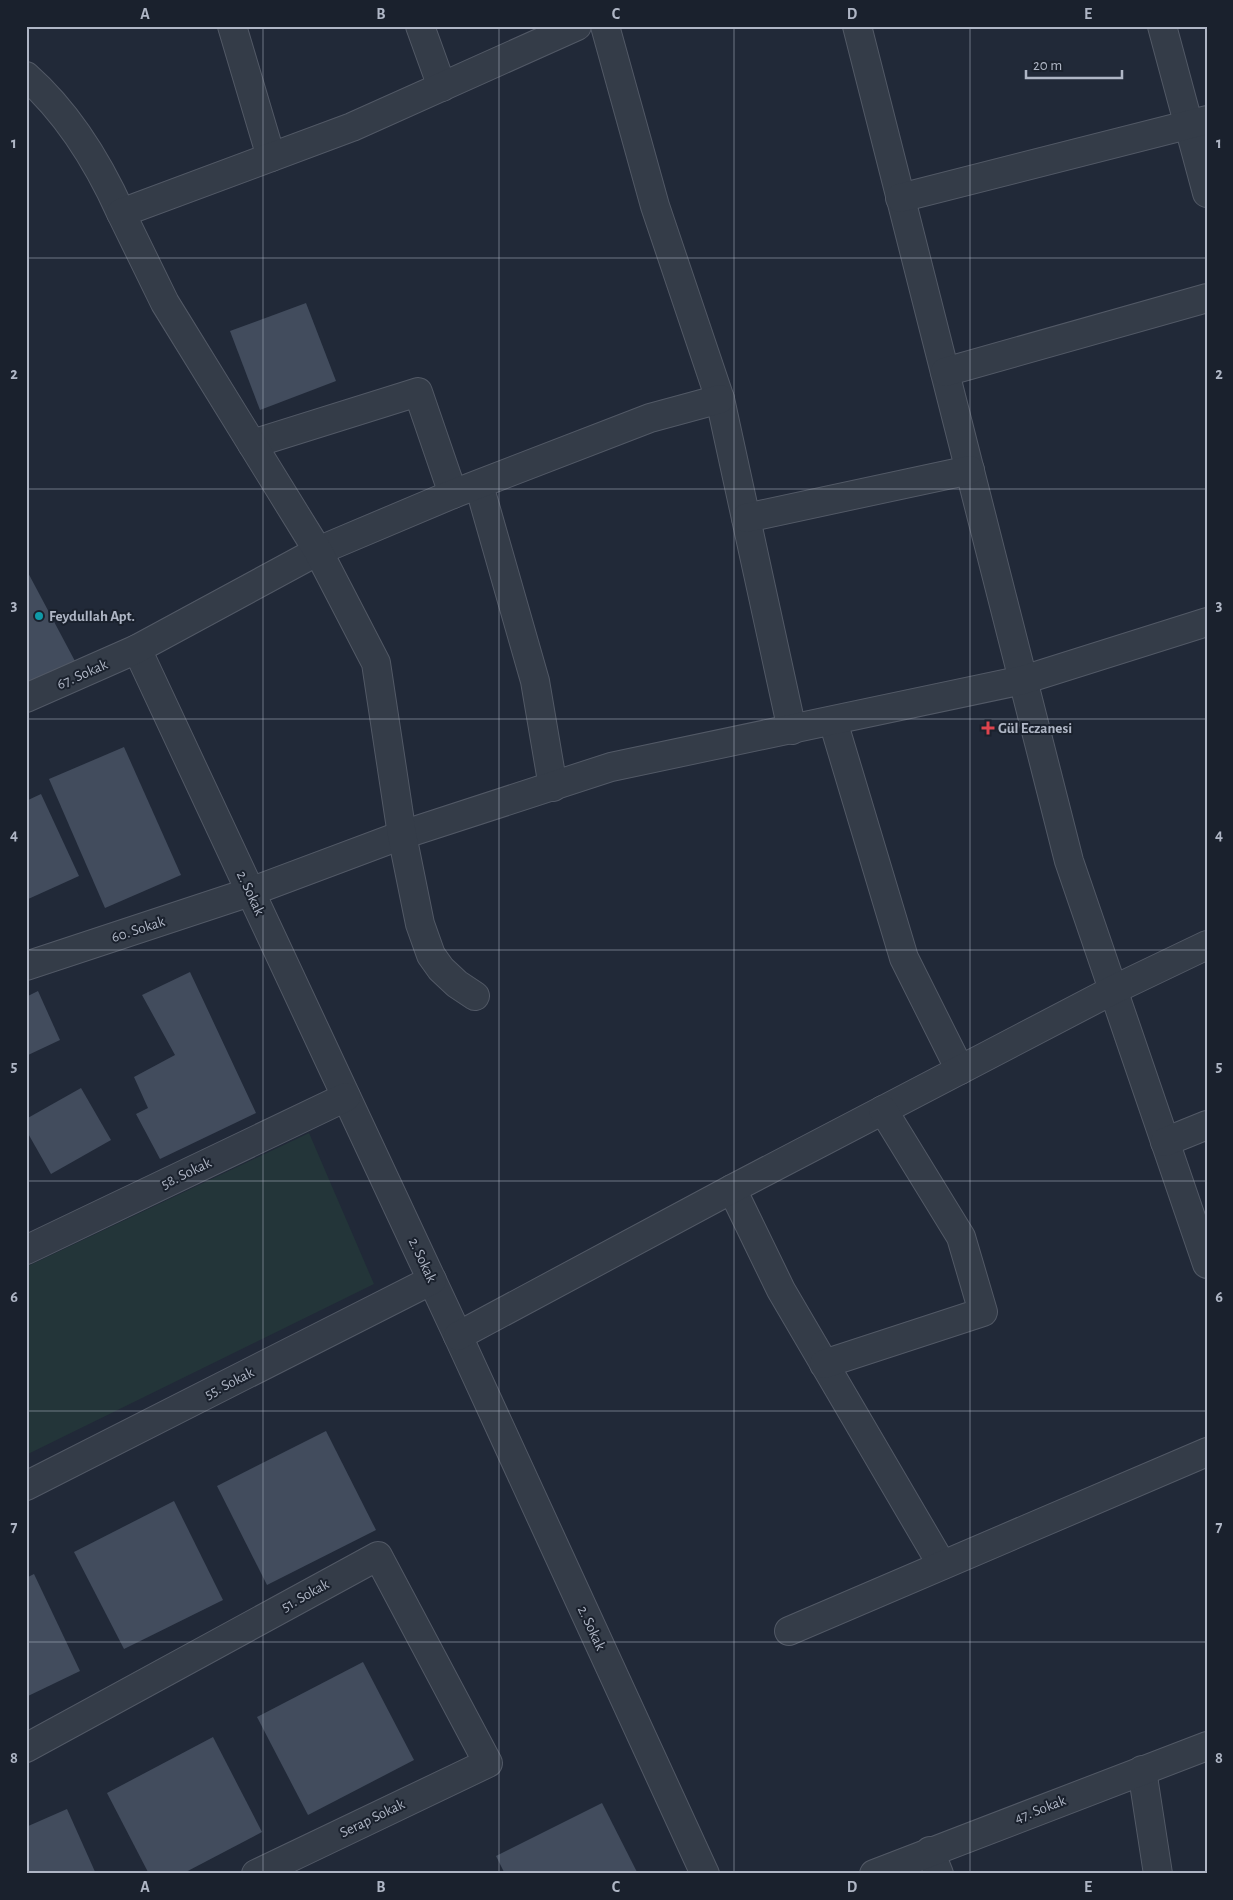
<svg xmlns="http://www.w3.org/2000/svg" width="1233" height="1900" viewBox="0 0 1233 1900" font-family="'Alegreya Sans',sans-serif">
  <rect width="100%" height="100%" fill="#212938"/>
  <polygon fill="#233539" points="309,1133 374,1284 26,1455 26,1267"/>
  <g fill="#424c5d">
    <polygon points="306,303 336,381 260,410 230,331"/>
    <polygon points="26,569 76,663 26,686"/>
    <polygon points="124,747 181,875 105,908 49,779"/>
    <polygon points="41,794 79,876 26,900 26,801"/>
    <polygon points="190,972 256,1113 160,1159 136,1114 148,1108 134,1077 175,1055 142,995"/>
    <polygon points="38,991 60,1040 26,1056 26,997"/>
    <polygon points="81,1088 111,1140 51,1174 26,1130 26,1119"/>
    <polygon points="326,1431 376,1530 267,1585 217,1486"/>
    <polygon points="174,1501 223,1600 124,1649 74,1552"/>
    <polygon points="34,1574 80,1671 26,1697 26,1578"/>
    <polygon points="363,1662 414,1760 308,1815 257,1717"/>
    <polygon points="213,1737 262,1832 182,1874 149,1874 107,1793"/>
    <polygon points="602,1803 638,1874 505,1874 496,1856"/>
    <polygon points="67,1809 96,1874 26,1874 26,1827"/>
  </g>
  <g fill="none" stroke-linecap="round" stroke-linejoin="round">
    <g stroke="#525966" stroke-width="30">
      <g id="minor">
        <polyline points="232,26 271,157"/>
        <polyline points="420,26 442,87"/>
        <polyline points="605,26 655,206 720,399 792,730"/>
        <polyline points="857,26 1069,861 1207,1264"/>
        <polyline points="1162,26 1207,193"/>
        <path d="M26,76C69,114 98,162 121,213"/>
        <polyline points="900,198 1207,120"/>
        <polyline points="945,372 1207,298"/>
        <polyline points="252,444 418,392 453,494"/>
        <polyline points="479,485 535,681 553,787"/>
        <polyline points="746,518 970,470"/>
        <polyline points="137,649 458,1336 705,1874"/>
        <polyline points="26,698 137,649 318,551 453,494 650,418 720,399"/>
        <polyline points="833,721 904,958 960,1070"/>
        <polyline points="26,966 250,892 402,835 611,767 1023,680 1207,622"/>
        <polyline points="475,996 457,984 441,969 431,955 420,924 402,835 376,663 318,551 165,303 121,213 352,127 577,26"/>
        <polyline points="1165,1142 1207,1125"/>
        <polyline points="732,1189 781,1290 942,1565"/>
        <polyline points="26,1250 346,1097"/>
        <polyline points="458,1336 732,1189 1113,990 1207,945"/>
        <polyline points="824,1364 983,1312 961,1237 883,1110"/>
        <polyline points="26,1486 432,1280"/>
        <polyline points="789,1631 1207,1452"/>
        <polyline points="26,1748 378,1556 488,1763 256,1874"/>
        <polyline points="1142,1770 1158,1874"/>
        <polyline points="930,1851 939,1874"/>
        <polyline points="874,1874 1207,1746"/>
      </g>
    </g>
    <use href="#minor" stroke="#343c48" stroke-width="28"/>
  </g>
  <path fill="none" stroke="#afb6c5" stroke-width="1" stroke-opacity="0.55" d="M263,26V1874M499,26V1874M734,26V1874M970,26V1874M26,258H1207M26,489H1207M26,719H1207M26,950H1207M26,1181H1207M26,1411H1207M26,1642H1207"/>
  <circle fill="#0f9aa8" stroke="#1a212d" stroke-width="2" cx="39" cy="616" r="5"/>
  <path fill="#e0444e" stroke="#1a212d" stroke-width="2" d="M985.5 720.5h5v5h5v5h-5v5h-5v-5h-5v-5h5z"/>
  <g text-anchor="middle" stroke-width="4" stroke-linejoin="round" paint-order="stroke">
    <g font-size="15" font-weight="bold" fill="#afb6c5" stroke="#1a212d" text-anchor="start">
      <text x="49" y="621">Feydullah Apt.</text>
      <text x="998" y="733">Gül Eczanesi</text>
    </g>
    <g font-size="15" fill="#afb6c5" stroke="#1a212d">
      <text transform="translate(82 674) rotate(-24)" y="5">67. Sokak</text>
      <text transform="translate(251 893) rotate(65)" y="5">2. Sokak</text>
      <text transform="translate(138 929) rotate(-18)" y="5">60. Sokak</text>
      <text transform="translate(186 1173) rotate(-26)" y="5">58. Sokak</text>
      <text transform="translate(423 1260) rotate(65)" y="5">2. Sokak</text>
      <text transform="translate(229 1383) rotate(-27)" y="5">55. Sokak</text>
      <text transform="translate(305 1595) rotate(-29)" y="5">51. Sokak</text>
      <text transform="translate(592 1628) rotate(65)" y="5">2. Sokak</text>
      <text transform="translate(1040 1809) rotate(-21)" y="5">47. Sokak</text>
      <text transform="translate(372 1818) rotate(-26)" y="5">Serap Sokak</text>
    </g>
  </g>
  <rect width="1233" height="1900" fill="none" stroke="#1a212d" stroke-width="55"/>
  <path d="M1026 70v8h96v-8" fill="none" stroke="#afb6c5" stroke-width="2.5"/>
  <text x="1033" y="70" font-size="15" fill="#afb6c5" stroke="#1a212d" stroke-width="4" paint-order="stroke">20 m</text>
  <rect x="28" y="28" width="1178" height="1844" fill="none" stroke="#afb6c5" stroke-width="2"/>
  <g font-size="16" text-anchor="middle" font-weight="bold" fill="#afb6c5">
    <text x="145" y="19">A</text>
    <text x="381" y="19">B</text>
    <text x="616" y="19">C</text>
    <text x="852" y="19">D</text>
    <text x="1088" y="19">E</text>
    <text x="14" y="148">1</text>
    <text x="1219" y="148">1</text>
    <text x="14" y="379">2</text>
    <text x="1219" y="379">2</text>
    <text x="14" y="610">3</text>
    <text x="1219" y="610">3</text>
    <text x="14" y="840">4</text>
    <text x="1219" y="840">4</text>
    <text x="14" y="1071">5</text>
    <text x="1219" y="1071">5</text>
    <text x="14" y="1302">6</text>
    <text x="1219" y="1302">6</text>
    <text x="14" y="1532">7</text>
    <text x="1219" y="1532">7</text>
    <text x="14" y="1763">8</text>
    <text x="1219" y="1763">8</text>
    <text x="145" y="1892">A</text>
    <text x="381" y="1892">B</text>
    <text x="616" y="1892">C</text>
    <text x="852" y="1892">D</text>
    <text x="1088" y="1892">E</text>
  </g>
</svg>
